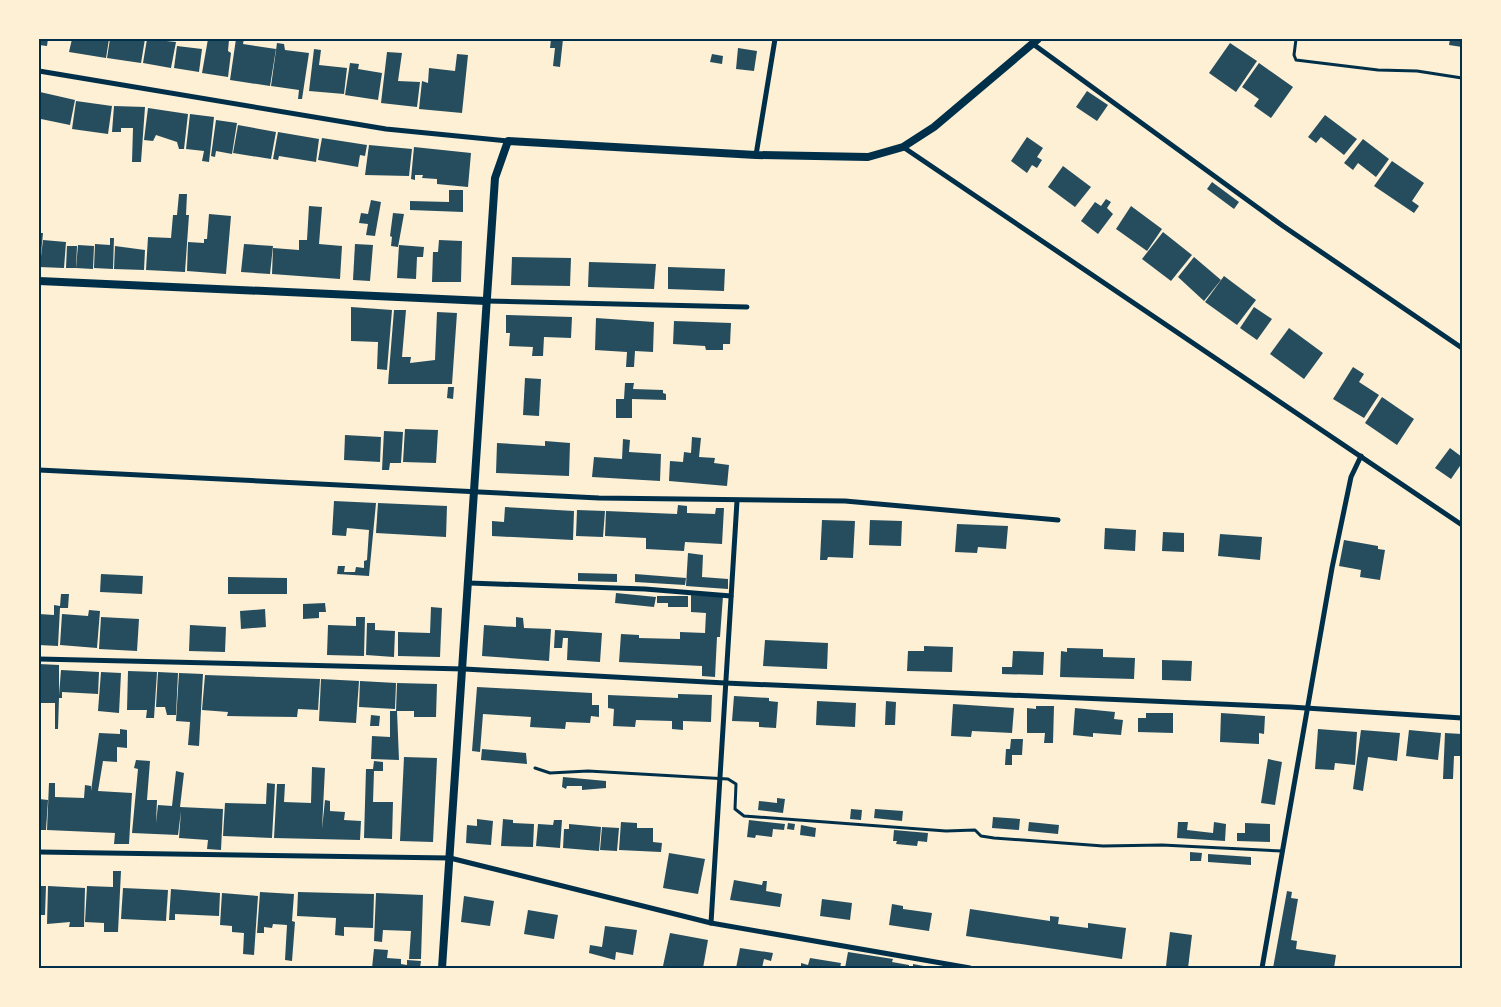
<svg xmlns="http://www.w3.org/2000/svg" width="1501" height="1007" viewBox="0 0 1501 1007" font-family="Rubik,sans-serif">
  <rect width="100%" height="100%" fill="#fdf0d5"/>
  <g fill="#264d5e">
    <polygon points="39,39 48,39 47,46 39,45"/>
    <polygon points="72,39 109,39 106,58 69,52"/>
    <polygon points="110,39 145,39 141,63 107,58"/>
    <polygon points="147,39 176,42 171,68 143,63"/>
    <polygon points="208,39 229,40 228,51 231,53 228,77 202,73"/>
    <polygon points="236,39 244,39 243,44 276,49 270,86 230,80"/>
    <polygon points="551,39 563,39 560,67 553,66 555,48 550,48"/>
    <polygon points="1450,39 1462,39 1462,47 1449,45"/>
    <polygon points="277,43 284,44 285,50 309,53 302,99 298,99 299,90 271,86"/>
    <polygon points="1230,43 1257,61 1236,92 1209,73"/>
    <polygon points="177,46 202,49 199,72 174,68"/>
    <polygon points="738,48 757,51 754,71 736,69"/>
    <polygon points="314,49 321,50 319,65 347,68 344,94 309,91"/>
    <polygon points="387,52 402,53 398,81 420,82 417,107 381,103"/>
    <polygon points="457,54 468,55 462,113 419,109 422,81 428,83 429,68 455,71"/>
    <polygon points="712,54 723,56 722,64 710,62"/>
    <polygon points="350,63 359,64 358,69 382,73 378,100 345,95"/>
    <polygon points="1259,63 1293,87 1271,118 1254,106 1259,99 1242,87"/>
    <polygon points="1087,91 1108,105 1097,121 1076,107"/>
    <polygon points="40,92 75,100 70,125 41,119 39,123"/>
    <polygon points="76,101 112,106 108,134 72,129"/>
    <polygon points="114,106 145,107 141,162 132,162 133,128 121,128 121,132 112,132"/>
    <polygon points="148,108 188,114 184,149 179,149 177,142 156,135 153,141 144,140"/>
    <polygon points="190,114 214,117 209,162 202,161 204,151 186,149"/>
    <polygon points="1325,115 1357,139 1344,155 1321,137 1316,143 1308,137"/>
    <polygon points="216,120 237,123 232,154 216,151 215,157 211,156"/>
    <polygon points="238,125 276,132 271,159 233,153"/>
    <polygon points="278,132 319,139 316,162 279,156 278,160 273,159"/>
    <polygon points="1027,137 1043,148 1037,157 1042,160 1037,168 1032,165 1027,173 1011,161"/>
    <polygon points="322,138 367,145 365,156 360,155 358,167 318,160"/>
    <polygon points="1363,139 1389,159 1376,177 1358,163 1353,170 1344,163"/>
    <polygon points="369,145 412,149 409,176 365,175"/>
    <polygon points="414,147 471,153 468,187 437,184 437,179 422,178 423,175 415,175 415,180 411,179"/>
    <polygon points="1392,161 1424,183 1412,201 1419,206 1414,213 1374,186"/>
    <polygon points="1063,166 1091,187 1075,207 1048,187"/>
    <polygon points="1212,182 1239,202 1234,209 1207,189"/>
    <polygon points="449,190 463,190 463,212 410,210 410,201 449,202"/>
    <polygon points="179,194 187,194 186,215 189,215 185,272 146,270 148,237 171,238 173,215 177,215"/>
    <polygon points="1106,199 1111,202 1107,208 1113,214 1098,234 1081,221 1095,202 1101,206"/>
    <polygon points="371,200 381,202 375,236 366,235 368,224 359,223 361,213 368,214"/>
    <polygon points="309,206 322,207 319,244 342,246 340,279 272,274 273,248 299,250 299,240 307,240"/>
    <polygon points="1131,206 1162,229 1147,251 1116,229"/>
    <polygon points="393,213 404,214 398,247 391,246 392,237 390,236"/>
    <polygon points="209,214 231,216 226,274 187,271 188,242 204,243 204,239 207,239"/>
    <polygon points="1163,232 1192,255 1171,281 1142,259"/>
    <polygon points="39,233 43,233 40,264 43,240 66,242 64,268 39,267"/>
    <polygon points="110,238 114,238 113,269 94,268 95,244 110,245"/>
    <polygon points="439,240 462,241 461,282 432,282 433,252 438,252"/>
    <polygon points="244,244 273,246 270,274 241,272"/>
    <polygon points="355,244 373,245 370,281 353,280"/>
    <polygon points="78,245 94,246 93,269 76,268"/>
    <polygon points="399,245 424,247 423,257 417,257 416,279 397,278"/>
    <polygon points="67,246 77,246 76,268 66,268"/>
    <polygon points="115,246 145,250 144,270 114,269"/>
    <polygon points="512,257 571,258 570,286 511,285"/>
    <polygon points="1194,257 1221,280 1204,301 1178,277"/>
    <polygon points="589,262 656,264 654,289 588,287"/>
    <polygon points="668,267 725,269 724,291 668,289"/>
    <polygon points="1224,276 1256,300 1237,325 1205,302"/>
    <polygon points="351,307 392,310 387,370 377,369 378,342 351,341"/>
    <polygon points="1254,307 1272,319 1257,340 1240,328"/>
    <polygon points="394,310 406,310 402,357 411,357 410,363 435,360 437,312 457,313 452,384 388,384"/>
    <polygon points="506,315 572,317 571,338 544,337 543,356 532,356 533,347 509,346 510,333 506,333"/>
    <polygon points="596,318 654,322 653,352 635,351 634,367 626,367 627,352 595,350"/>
    <polygon points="674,321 731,323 730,344 723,344 723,350 706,350 705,346 673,344"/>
    <polygon points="1289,328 1323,353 1304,379 1270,354"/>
    <polygon points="1353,367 1364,374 1359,382 1379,395 1364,418 1333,399"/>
    <polygon points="525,378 541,379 539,416 523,415"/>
    <polygon points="625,383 634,383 633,389 663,390 663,393 666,394 666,400 632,399 632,418 616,418 616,399 624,399"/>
    <polygon points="448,387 454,387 453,399 447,398"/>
    <polygon points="1382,397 1414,419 1397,445 1365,423"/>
    <polygon points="405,429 438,430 436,463 403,462"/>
    <polygon points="384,431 403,432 401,463 390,463 389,470 382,470"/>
    <polygon points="345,435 381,437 380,462 344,460"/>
    <polygon points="692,437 701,438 699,457 715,458 714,463 729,465 727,486 669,481 670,461 683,462 684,452 691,453"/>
    <polygon points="623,439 630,440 629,452 661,454 660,481 592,477 594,457 622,459"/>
    <polygon points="545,441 570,443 569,476 496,473 497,443 545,446"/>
    <polygon points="1450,448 1462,457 1462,463 1451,479 1435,468"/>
    <polygon points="334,501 376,503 369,576 337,574 338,566 345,566 344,572 355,572 356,567 364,568 364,561 367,560 369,530 347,528 346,536 332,535"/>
    <polygon points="378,503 447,506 446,537 376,533"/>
    <polygon points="678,505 687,506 687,513 715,514 716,508 724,508 722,544 685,542 684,551 646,549 646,538 605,536 606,511 677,514"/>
    <polygon points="505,507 574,511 573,540 492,536 492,521 504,522"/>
    <polygon points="577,510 605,511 603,537 576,536"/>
    <polygon points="822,520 855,521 853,558 828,557 827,560 820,560"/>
    <polygon points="870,520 902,521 901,546 869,545"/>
    <polygon points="957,524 1008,526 1006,549 978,547 977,553 955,552"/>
    <polygon points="1105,528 1136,530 1135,551 1104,549"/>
    <polygon points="1163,532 1184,533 1184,552 1162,551"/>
    <polygon points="1220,534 1262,537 1260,560 1218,556"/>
    <polygon points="1344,540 1378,546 1378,549 1385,550 1380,580 1360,577 1361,570 1339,566"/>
    <polygon points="688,553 703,555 702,577 728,579 728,589 686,586"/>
    <polygon points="578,573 617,574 617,582 578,581"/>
    <polygon points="101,574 143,576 142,594 100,592"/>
    <polygon points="635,574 686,578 685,585 635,582"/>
    <polygon points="228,577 287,578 287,594 228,594"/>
    <polygon points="616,593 656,597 654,607 615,603"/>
    <polygon points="61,594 69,594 68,608 60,608 58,646 39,645 39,614 54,615 54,605 60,606"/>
    <polygon points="691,595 723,596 720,637 717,637 715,677 702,676 702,666 619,662 621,634 639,635 639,638 680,639 680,632 705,633 706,613 691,612"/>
    <polygon points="657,596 688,596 688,607 668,607 668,603 657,603"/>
    <polygon points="325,603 326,612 319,612 319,618 303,619 303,604"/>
    <polygon points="431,607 442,608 440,657 398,656 398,632 430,633"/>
    <polygon points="265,609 266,627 241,629 240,611"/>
    <polygon points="89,610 100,611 97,648 60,645 62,614 88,616"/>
    <polygon points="101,617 139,619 137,651 99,649"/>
    <polygon points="356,617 365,617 364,656 327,655 328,625 356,626"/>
    <polygon points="516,617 523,618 524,628 551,629 549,661 482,656 484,625 516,627"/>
    <polygon points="367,623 375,623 375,630 395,631 394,657 366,655"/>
    <polygon points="190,625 226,627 225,652 189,651"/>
    <polygon points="555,630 602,633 600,662 567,660 568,638 563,638 562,648 554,648"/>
    <polygon points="765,640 828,643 827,669 763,666"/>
    <polygon points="924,646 953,647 952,672 907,671 908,651 924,651"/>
    <polygon points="1067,648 1103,649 1103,657 1135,658 1134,679 1060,677 1061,651 1067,652"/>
    <polygon points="1013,651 1044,652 1043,675 1002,674 1002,667 1012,667"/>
    <polygon points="1162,660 1192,661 1191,681 1162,680"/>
    <polygon points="39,664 59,665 59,695 61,670 99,672 98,694 62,692 62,698 59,698 58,729 55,729 55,703 39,703"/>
    <polygon points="128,671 157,672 154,718 146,718 147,710 127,710"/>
    <polygon points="101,672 121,673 119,713 98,711"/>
    <polygon points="158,672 178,673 176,715 167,715 165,707 156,707"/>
    <polygon points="179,673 203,674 199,746 188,745 190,722 176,721"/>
    <polygon points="205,675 320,679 318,710 298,709 297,717 227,716 228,712 202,710"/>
    <polygon points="321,679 359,681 356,723 319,721"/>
    <polygon points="360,681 396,683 395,709 359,707"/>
    <polygon points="397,683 437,684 436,717 414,717 414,711 396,711"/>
    <polygon points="477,687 592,693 592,705 599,705 599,717 591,716 590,723 566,722 565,729 530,727 531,717 483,714 480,752 472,751"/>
    <polygon points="678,694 712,695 711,722 683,721 683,730 672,729 672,721 636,720 635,727 613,726 614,709 608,708 608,695 678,698"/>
    <polygon points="734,696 769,698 769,701 778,702 776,728 759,727 759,722 732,721"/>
    <polygon points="817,701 856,703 855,727 816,725"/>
    <polygon points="886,701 896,702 895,725 885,725"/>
    <polygon points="953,704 1014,708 1012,733 972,731 971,737 951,736"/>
    <polygon points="1036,706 1054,706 1053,743 1044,743 1045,733 1027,733 1027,708 1036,709"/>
    <polygon points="1075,708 1115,712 1114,719 1123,720 1121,735 1093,733 1093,737 1073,735"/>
    <polygon points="390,711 397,711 399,760 371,759 372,736 390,737"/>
    <polygon points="1146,713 1173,713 1173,733 1138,732 1138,718 1146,718"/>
    <polygon points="1221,713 1265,716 1264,734 1259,733 1259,744 1220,742"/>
    <polygon points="371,715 380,716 379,726 370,726"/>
    <polygon points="120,729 127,730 127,748 117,747 117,762 103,761 98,791 132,793 129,844 114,844 115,833 47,830 49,783 55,783 55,797 84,798 85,785 91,786 91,791 99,733 120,734"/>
    <polygon points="1318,729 1357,732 1355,765 1335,763 1334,770 1315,769"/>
    <polygon points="1361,730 1400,733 1397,761 1368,757 1363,791 1353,789"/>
    <polygon points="1409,730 1441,733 1438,760 1406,756"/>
    <polygon points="1445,733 1462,734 1462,756 1454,756 1453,779 1443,779"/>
    <polygon points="1011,739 1023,739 1022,755 1012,755 1012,765 1005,765 1006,749 1010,749"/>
    <polygon points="482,749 526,753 527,764 481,760"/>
    <polygon points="404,757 437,758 433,842 400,841"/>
    <polygon points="1268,759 1282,762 1275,805 1261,803"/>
    <polygon points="136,760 150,761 147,800 157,800 156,823 158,805 172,806 176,771 184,773 180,807 223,809 221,850 207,849 208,840 179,838 181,811 178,835 132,833 138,769 134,768"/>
    <polygon points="374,761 383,762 383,771 374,771 373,802 393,802 392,839 364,838 366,769 373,769"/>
    <polygon points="312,767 325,768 322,829 325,800 330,801 330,811 345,812 344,820 361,821 360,840 274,838 277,784 285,784 284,802 311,803"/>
    <polygon points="563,777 606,781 606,788 582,790 582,786 567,786 566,789 562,787"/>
    <polygon points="267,783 275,784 272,838 223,836 225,803 266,804"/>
    <polygon points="777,798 785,799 783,813 758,810 759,801 777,803"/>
    <polygon points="39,799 48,800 46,830 39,830"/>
    <polygon points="851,809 862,810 861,820 850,819"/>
    <polygon points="875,809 903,811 902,821 874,818"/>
    <polygon points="993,817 1020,819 1019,830 992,828"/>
    <polygon points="477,819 493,821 491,845 466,843 467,825 477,826"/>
    <polygon points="503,819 513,820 513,823 534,824 533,847 501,846"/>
    <polygon points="554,820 562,820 560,848 536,846 538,824 553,825"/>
    <polygon points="749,820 785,824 784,830 773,829 772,837 756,835 755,838 747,837"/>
    <polygon points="621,822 637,823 637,828 653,828 653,842 662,843 661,852 619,850"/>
    <polygon points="1029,822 1059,825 1058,834 1028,831"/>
    <polygon points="1178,822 1188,822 1187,830 1213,833 1214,822 1226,824 1225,841 1177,838"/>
    <polygon points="788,823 795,824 794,830 787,829"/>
    <polygon points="1245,823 1270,824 1270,842 1237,841 1237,833 1245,833"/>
    <polygon points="569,824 601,827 599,851 563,848 564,829 569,829"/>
    <polygon points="801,825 816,828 815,837 800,835"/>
    <polygon points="602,827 619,828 617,851 600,850"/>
    <polygon points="894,830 928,833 927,842 918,841 917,846 896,844 897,841 893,841"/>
    <polygon points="1190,852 1202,853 1201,861 1190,861"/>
    <polygon points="669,853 705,859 698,894 663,888"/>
    <polygon points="1208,854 1251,857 1251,865 1208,862"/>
    <polygon points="113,871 121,871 118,932 104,932 104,923 85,922 87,886 113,887"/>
    <polygon points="734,880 762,885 763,881 767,881 766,891 782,894 780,907 730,900"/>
    <polygon points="39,886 46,886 45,915 39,915"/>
    <polygon points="48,886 85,888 84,927 69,927 70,922 47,924"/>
    <polygon points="123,888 168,890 166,921 121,919"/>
    <polygon points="171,889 220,893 219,916 175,914 175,920 169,920"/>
    <polygon points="1287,891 1292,892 1291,898 1298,899 1291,940 1297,941 1296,949 1336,955 1334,968 1273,968"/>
    <polygon points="260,892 294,894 292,921 295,922 292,961 285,960 287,925 273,924 272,928 264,927 264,933 257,933"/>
    <polygon points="298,892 374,894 373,928 344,927 344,936 335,935 336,918 297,916"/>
    <polygon points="222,893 258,896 254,955 243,954 244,933 232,932 232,926 220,925"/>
    <polygon points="376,893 423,895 421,959 409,959 411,931 383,930 382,942 374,941"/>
    <polygon points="464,896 494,901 490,926 461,922"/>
    <polygon points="822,899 852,903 850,920 820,916"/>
    <polygon points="892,904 903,906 903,909 932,913 929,931 889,925"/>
    <polygon points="970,909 1050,921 1050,916 1059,917 1058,924 1088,928 1088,923 1126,928 1122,959 966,936"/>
    <polygon points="528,910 558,915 554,939 524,934"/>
    <polygon points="605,926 637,930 633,955 616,952 615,960 589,953 590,945 602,947"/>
    <polygon points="1170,932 1192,935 1188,968 1166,966"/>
    <polygon points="670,933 708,940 703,968 663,966"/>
    <polygon points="740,948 773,953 771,961 764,959 762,968 736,968"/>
    <polygon points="374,949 388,950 387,958 401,959 401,964 407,965 407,960 421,961 420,968 372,968"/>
    <polygon points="848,952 893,959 892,962 909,965 909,968 845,968"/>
    <polygon points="810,958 841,963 840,968 801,968 801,963 808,965"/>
    <polygon points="913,964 929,967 929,968 913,968"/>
  </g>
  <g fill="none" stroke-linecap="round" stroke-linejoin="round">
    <g stroke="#003049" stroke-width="3">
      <polyline points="1296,39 1294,55 1296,60 1378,70 1417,71 1462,78"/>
      <polyline points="535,768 550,773 588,771 728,779 736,784 735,809 744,816 946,831 975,830 981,836 994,838 1103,846 1162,845 1282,851"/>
    </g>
    <g stroke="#003049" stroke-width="5">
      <polyline points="1033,44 1283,226 1462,348"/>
      <polyline points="39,71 386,129 508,141"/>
      <polyline points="903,147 1462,525"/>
      <polyline points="756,155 775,39"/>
      <polyline points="486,301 747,307"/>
      <polyline points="39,470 599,498 845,501 1058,520"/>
      <polyline points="469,583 645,589 731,596"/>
      <polyline points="39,659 464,669 725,683 1290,707 1462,718"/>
      <polyline points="39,852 450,858 711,923 970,968"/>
      <polyline points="711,923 737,501"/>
      <polyline points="1262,968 1332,568 1351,477 1361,456"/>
    </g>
    <g stroke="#003049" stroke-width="8">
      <polyline points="39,281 486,301"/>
      <polyline points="442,968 495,178 508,141 756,155 868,157 903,147 934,127 1038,39"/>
    </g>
  </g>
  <rect width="1501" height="1007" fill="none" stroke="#fdf0d5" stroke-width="80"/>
  <rect x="40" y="40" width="1421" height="927" fill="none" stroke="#003049" stroke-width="2"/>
</svg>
